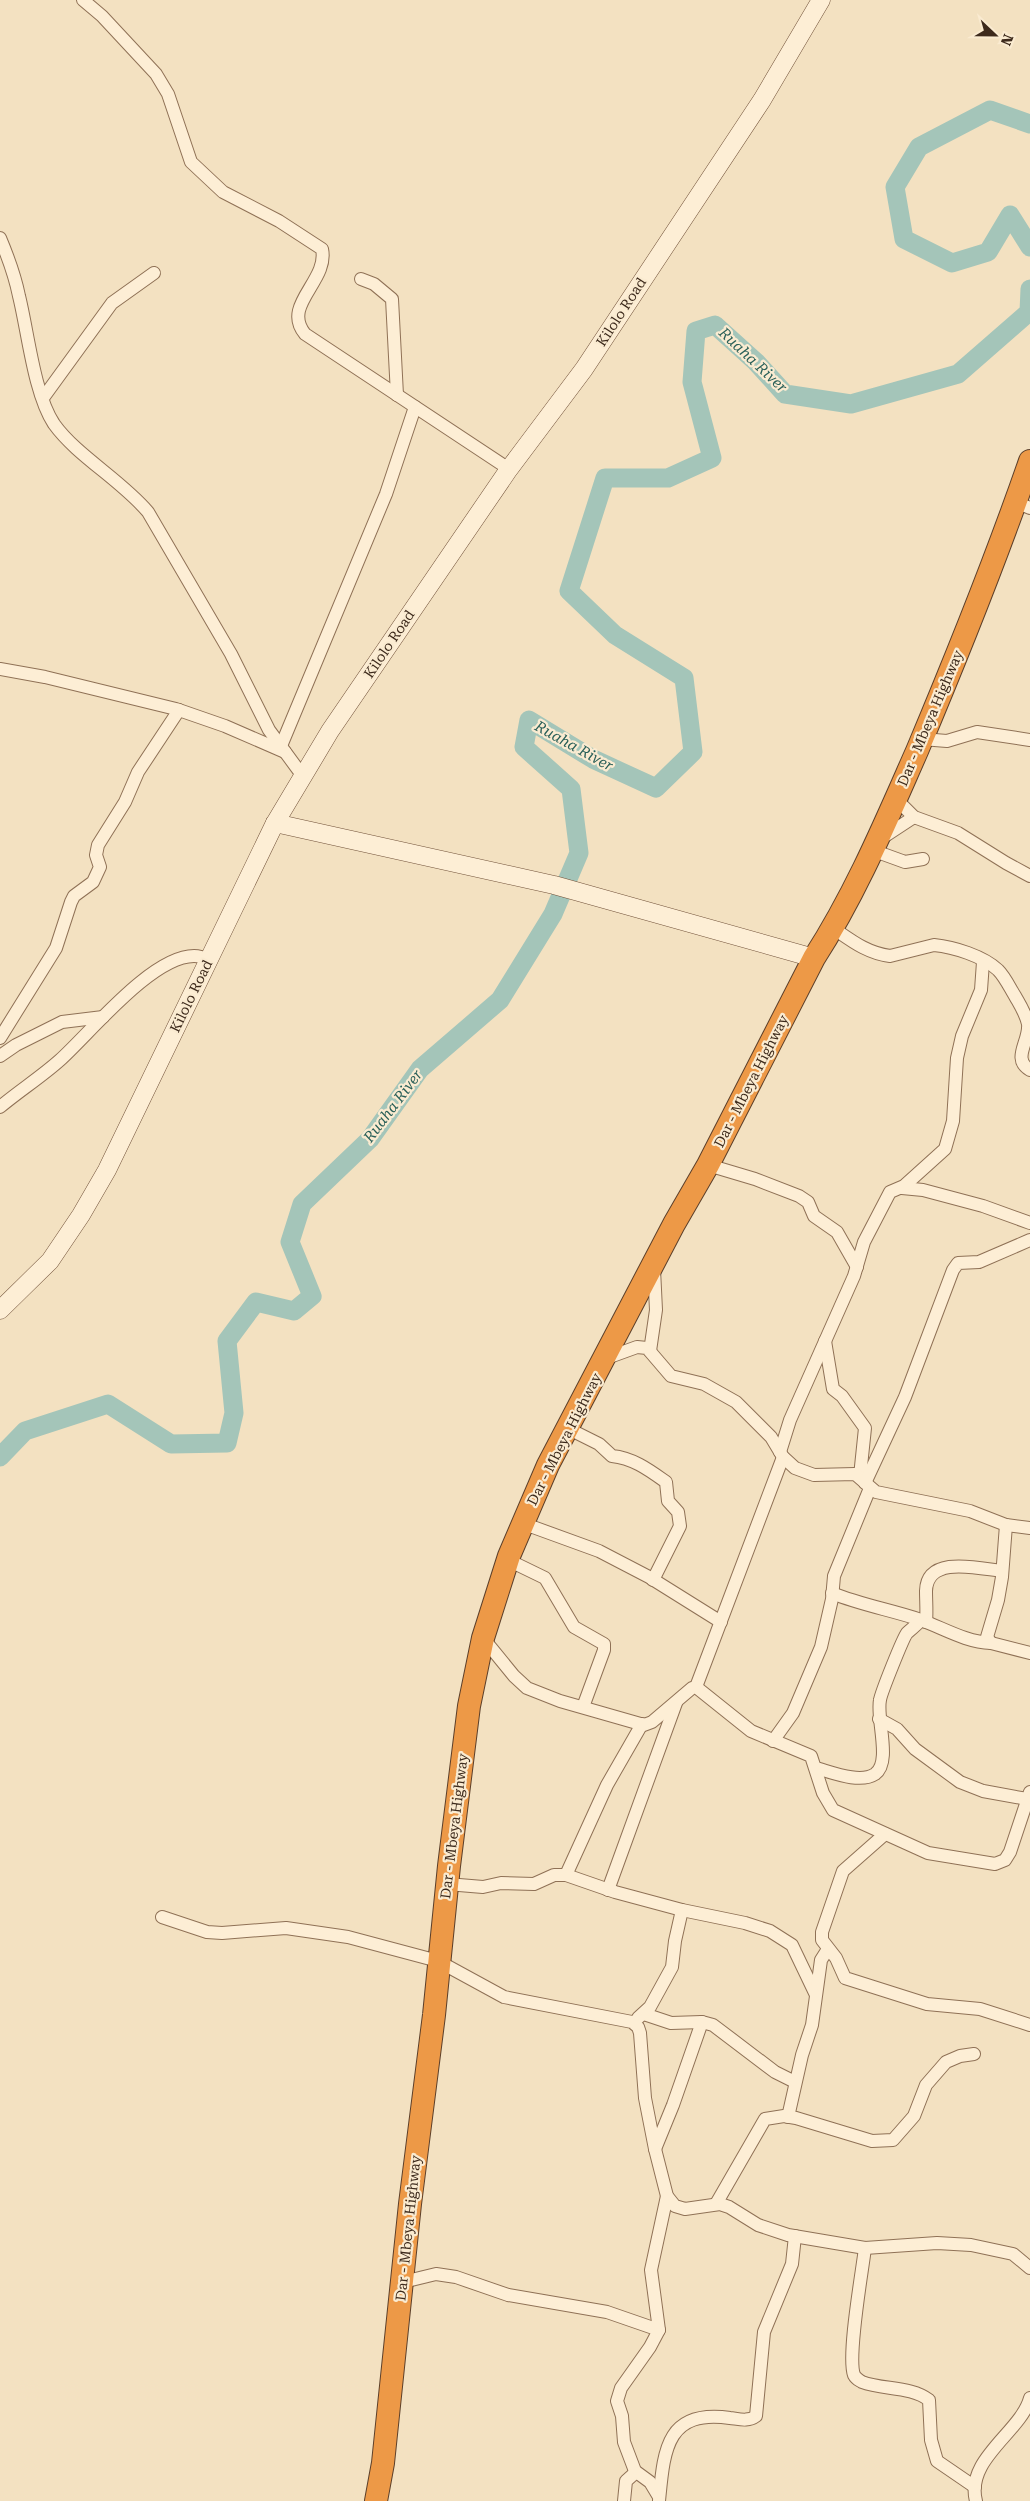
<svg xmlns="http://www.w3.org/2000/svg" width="1030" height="2501" viewBox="0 0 1030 2501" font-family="'Roboto Serif',serif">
  <rect width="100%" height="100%" fill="#f3e1c1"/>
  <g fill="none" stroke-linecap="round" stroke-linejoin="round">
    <g stroke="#a4c5b9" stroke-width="19">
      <polyline points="1030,124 990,110 919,147 895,187 904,239 952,263 988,252 1010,215 1030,247"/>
      <polyline points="0,1457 25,1431 108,1404 171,1444 227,1443 234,1413 227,1341 256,1302 294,1311 312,1296 290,1242 302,1204 370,1139 420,1069 500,1000 553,914 579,853 571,789 524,747 529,720 593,759 656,788 693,752 684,678 615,635 569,591 605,478 668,478 712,458 692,382 696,331 715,325 756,362 785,394 851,404 958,374 1029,312 1030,289"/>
    </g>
    <g stroke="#8f7156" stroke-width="14">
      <g id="street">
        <path d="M83,0L102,16L156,74L168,94L191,162L223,192L279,221L322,249C329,281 281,305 305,334L509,469"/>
        <path d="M0,238C8,257 15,276 19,296C28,332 34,394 54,424C77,456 121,480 148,512L231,654L269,730L302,775"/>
        <polyline points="361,279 374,284 392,299 397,395"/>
        <polyline points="43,398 112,303 154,273"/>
        <polyline points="1015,502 1030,508"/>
        <polyline points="0,669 45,677 176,709 225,726 285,752"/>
        <polyline points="922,739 947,741 977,732 1030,740"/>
        <polyline points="281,746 386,494 415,407"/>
        <polyline points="896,799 914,817 958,833 1006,863 1030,876"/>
        <polyline points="879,840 914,817"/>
        <polyline points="872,850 905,862 923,859"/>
        <path d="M833,928C852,941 867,953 890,956L934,945C954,947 983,956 998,970C1005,977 1010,988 1015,996C1020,1005 1026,1014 1028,1024C1030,1041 1011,1059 1030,1070"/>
        <polyline points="0,1038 56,948 71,902 74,896 93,882 100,867 96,855 98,845 125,802 138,772 179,710"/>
        <polyline points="0,1056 16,1045 62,1022 103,1017"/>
        <path d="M0,1107C19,1091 41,1077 60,1060C91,1032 152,956 194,956C199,956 205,958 209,960"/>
        <polyline points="708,1165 755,1179 799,1196 808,1202 814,1216 837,1232 857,1267"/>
        <polyline points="902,1188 923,1190 983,1206 1030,1223"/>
        <polyline points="825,1341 833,1389 842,1396 865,1428 860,1476"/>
        <polyline points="650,1351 656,1310 654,1269"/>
        <polyline points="604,1359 637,1347 647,1348 671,1376 704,1384 736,1402 771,1437 783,1457 795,1468 814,1475 855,1474 876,1492 970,1511 1006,1525 1030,1528"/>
        <path d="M567,1428L599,1444L612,1456C633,1458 649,1470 666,1482L668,1501L678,1512L680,1526L653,1580"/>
        <polyline points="780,1452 790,1420 854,1276 864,1242 890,1192 904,1186 945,1149 953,1121 957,1058 962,1036 981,990 983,962"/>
        <polyline points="865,1483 905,1397 953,1270 958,1263 979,1262 1030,1240"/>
        <polyline points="522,1523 599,1551 649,1577 721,1622"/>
        <polyline points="1006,1525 1002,1577 998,1600 987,1637 991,1643 1030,1653"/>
        <polyline points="508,1560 545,1578 574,1627 604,1644 604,1650 583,1707"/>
        <path d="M832,1593C861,1605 892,1610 921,1620C945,1629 966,1642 991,1643"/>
        <path d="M926,1622C927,1612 926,1601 926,1591C927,1554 981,1569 1002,1571"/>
        <polyline points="483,1638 514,1676 527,1688 560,1701 644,1725 652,1722 692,1688 696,1687 751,1731 811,1756 823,1793 833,1810 928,1853 995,1864 1005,1860 1010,1852 1030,1792"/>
        <polyline points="696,1687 783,1457"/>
        <polyline points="879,1719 897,1729 915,1749 960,1782 983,1791 1027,1799"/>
        <polyline points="773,1741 793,1713 821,1647 832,1599 834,1576 870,1488"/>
        <path d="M816,1768C831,1772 860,1784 875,1774C892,1762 876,1719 880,1700C881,1693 903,1638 907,1633C911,1629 917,1625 921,1620"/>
        <polyline points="885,1834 843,1871 822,1932 822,1940 836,1958 845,1978 927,2004 980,2009 1030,2025"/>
        <polyline points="566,1875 607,1785 642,1724"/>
        <polyline points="447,1884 483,1887 501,1883 534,1884 554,1875 566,1875 615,1892 682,1910 745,1923 770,1931 792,1945 815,1993"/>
        <polyline points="608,1890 676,1703"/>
        <polyline points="162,1917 207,1932 222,1933 286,1928 348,1937 438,1961 504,1997 632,2022 638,2027 640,2033 645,2098 655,2149 667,2196 675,2206 685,2209 720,2204 729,2207 758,2225 788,2235 865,2248 937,2243 971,2245 1013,2254 1030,2268"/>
        <polyline points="644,2014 671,2023 702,2022 713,2025 775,2072 795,2082"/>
        <polyline points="638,2018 650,2007 672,1967 675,1941 682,1910"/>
        <polyline points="788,2117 802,2055 812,2025 821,1960 828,1949"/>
        <polyline points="655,2149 673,2105 702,2022"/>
        <polyline points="716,2204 765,2119 784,2116 796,2118 872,2141 893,2140 914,2116 926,2085 946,2062 960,2056 974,2054"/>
        <path d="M865,2248C862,2273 847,2356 854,2375C856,2379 859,2380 862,2382C883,2390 911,2386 929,2400L931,2440L937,2461L975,2487"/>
        <polyline points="403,2282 436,2274 456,2277 508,2295 607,2312 659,2330"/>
        <polyline points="659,2497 650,2482 635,2471 624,2442 622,2416 617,2401 621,2388 650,2347 659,2330 651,2270 667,2196"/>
        <polyline points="624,2501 626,2481 636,2472"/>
        <path d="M659,2501C664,2450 666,2409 730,2418C739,2419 748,2422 756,2416L764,2332L792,2264L795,2236"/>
        <path d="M976,2501C965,2459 1021,2432 1030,2398"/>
      </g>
    </g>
    <g stroke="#715139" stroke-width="19">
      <g id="secondary">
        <polyline points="275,823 554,885 814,958"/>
        <polyline points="0,1310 50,1261 81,1215 107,1170 275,823 330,731 509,469 584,369 762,100 821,0"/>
      </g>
    </g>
    <g stroke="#5c3f2a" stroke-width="24">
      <path id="highway" d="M376,2501L383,2463L410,2204L434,2015L449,1866L469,1706L483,1638L509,1556L548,1465L674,1224L708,1165L814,958C856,893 886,821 917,751C957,656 996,559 1030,461"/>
    </g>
    <use href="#street" stroke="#fdeed5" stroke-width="12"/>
    <use href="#secondary" stroke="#fdeed5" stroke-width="18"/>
    <use href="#highway" stroke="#ed9947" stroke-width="22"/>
  </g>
  <g text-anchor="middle" stroke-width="4.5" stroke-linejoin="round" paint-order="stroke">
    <g font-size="14" fill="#3d2a1c" stroke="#faebd1">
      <text transform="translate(621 312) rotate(-57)" y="5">Kilolo Road</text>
      <text transform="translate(389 644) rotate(-56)" y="5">Kilolo Road</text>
      <text transform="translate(930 718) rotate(-67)" y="5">Dar - Mbeya Highway</text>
      <text transform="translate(191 996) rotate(-64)" y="5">Kilolo Road</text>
      <text transform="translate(751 1081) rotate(-63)" y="5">Dar - Mbeya Highway</text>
      <text transform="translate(564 1439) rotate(-63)" y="5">Dar - Mbeya Highway</text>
      <text transform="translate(454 1826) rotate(-83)" y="5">Dar - Mbeya Highway</text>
      <text transform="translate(408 2228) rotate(-84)" y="5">Dar - Mbeya Highway</text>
    </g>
    <g font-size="15" font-style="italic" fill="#295f58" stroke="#faebd1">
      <text transform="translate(753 360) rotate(43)" y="5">Ruaha River</text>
      <text transform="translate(574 746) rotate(29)" y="5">Ruaha River</text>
      <text transform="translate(393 1106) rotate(-53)" y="5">Ruaha River</text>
    </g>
  </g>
  <g transform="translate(995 35) rotate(112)" stroke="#faebd1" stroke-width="4" paint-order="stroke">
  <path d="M0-4L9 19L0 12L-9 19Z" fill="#3d2a1c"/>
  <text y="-8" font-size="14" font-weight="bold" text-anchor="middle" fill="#3d2a1c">N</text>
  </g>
</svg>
